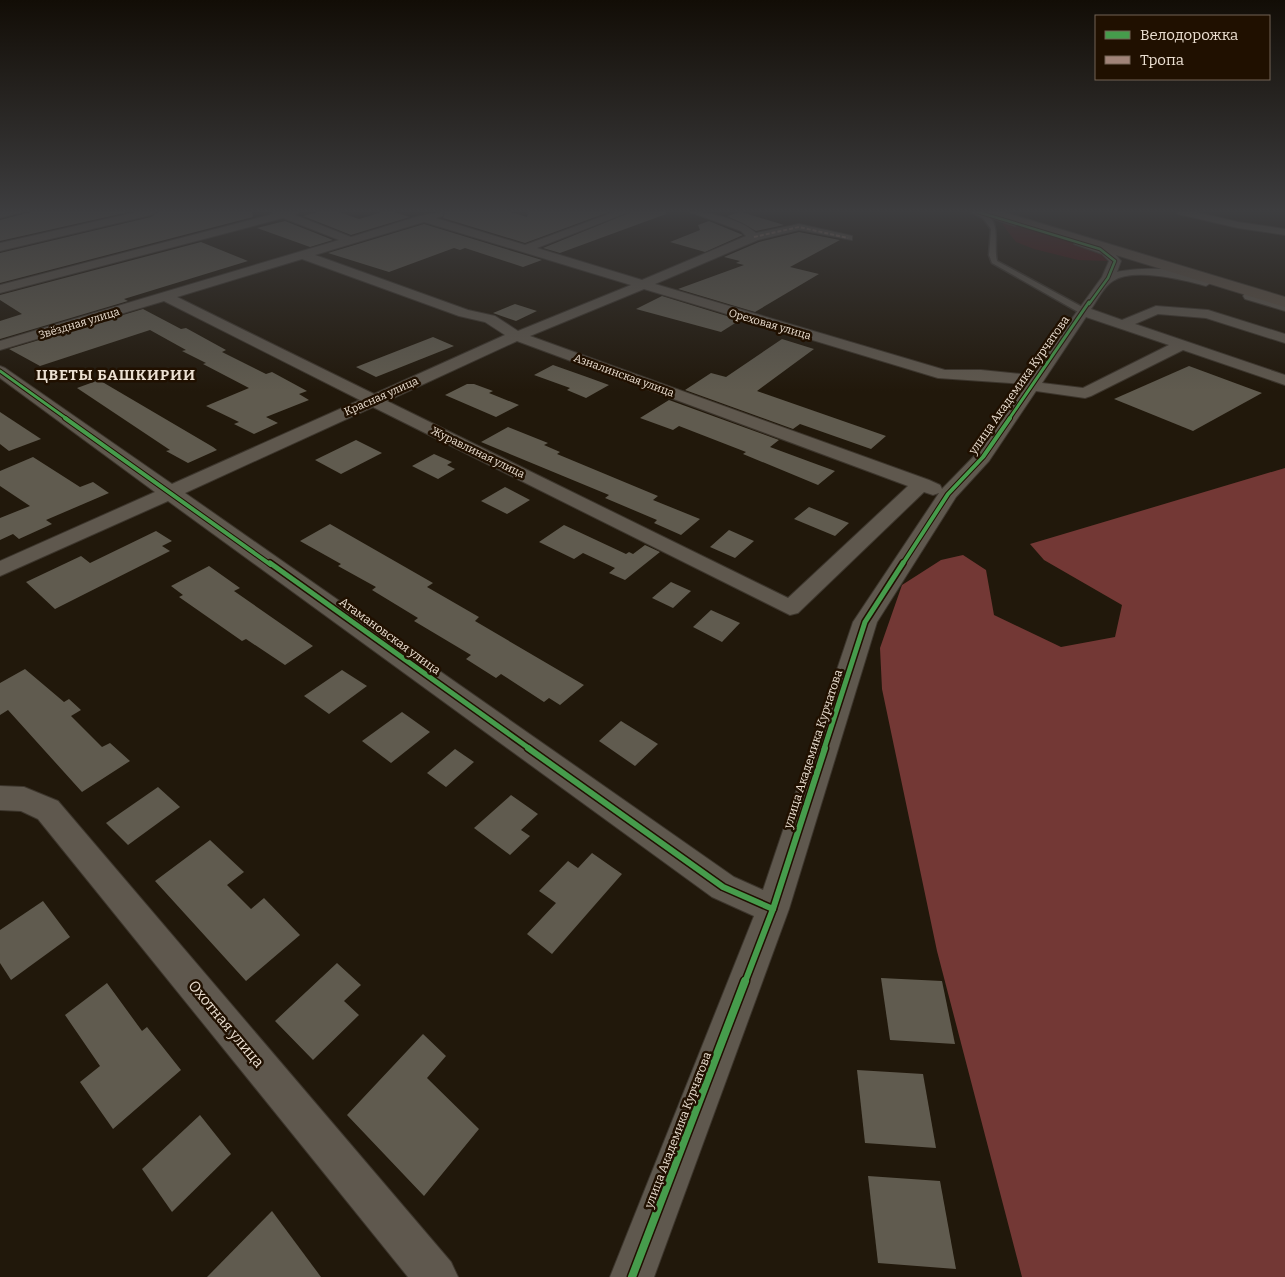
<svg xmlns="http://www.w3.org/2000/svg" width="1285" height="1277" viewBox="0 0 1285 1277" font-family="Bitter,serif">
  <rect width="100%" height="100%" fill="#21180b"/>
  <polygon fill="#440f0f" points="1009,223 1101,251 1107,257 1107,261 1078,260 1034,249 1016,242 1002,224"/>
  <polygon fill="#733835" points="1285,468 1285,1277 1022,1277 937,951 882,689 880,648 902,585 941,560 963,555 986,570 994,615 1061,647 1115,637 1122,605 1044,560 1030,544"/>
  <g fill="#605b4f">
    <polygon points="31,212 129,212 0,241 0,220"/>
    <polygon points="158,212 252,212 253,217 0,283 0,253 151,217"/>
    <polygon points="318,212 339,212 359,219 382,212 394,212 410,217 351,235 303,216"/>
    <polygon points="445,212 510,212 527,217 528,212 609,212 525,243 443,218"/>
    <polygon points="631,212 666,212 666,214 560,253 543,248"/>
    <polygon points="741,212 784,225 756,231 727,216"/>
    <polygon points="285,221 333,240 310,247 257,228"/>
    <polygon points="709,221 743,235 705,252 670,242 700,230 698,225"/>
    <polygon points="424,224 542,260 523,267 465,248 460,250 454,248 389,272 328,253"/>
    <polygon points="799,232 840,240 790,267 819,274 755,312 678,289 744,265 736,263 740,261 724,257 759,242"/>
    <polygon points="201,242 248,261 124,299 128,301 0,339 0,321 22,314 0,300 0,295"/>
    <polygon points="662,296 740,320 721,332 636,309"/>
    <polygon points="515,304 537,311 516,321 493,313"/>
    <polygon points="143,309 181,329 186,328 226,350 222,352 266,374 272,372 307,391 299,394 309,400 266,417 278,423 254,434 234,424 239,422 206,406 249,388 203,364 206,363 182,351 186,350 150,330 40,366 9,349"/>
    <polygon points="433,337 454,346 376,377 356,367"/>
    <polygon points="782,339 814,349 757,391 886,436 871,449 800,424 793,429 685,390 711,373 726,377"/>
    <polygon points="553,365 587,377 609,385 586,398 567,390 570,388 534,375"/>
    <polygon points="1189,366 1262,393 1193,431 1114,399"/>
    <polygon points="99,380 213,447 217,450 188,463 166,451 170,450 77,388"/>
    <polygon points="467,384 474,384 493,391 489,393 519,405 496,417 445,395"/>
    <polygon points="669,400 779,440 770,447 835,471 818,485 743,454 746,452 679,426 673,430 640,418"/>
    <polygon points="0,412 41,439 9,451 0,444"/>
    <polygon points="508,427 548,443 544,445 560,452 557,454 658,496 653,500 700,519 681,535 654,523 657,520 605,498 609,495 481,442"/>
    <polygon points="356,440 382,453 341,474 315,460"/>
    <polygon points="434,454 452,462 447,465 455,469 438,479 412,466"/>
    <polygon points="33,457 80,487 93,482 109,493 46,520 52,524 19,539 13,534 0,540 0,518 30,506 0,486 0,471"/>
    <polygon points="505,487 530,500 507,514 481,501"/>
    <polygon points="809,507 849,523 835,536 794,519"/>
    <polygon points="330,524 433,583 427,587 479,617 475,621 584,685 560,705 549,698 544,702 501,674 496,678 466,659 471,655 414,621 418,618 372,590 376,587 338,566 341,564 300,541"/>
    <polygon points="564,525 626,554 629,552 633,554 645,545 660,552 625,580 609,573 615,568 583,553 574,559 539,542"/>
    <polygon points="729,530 754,541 735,558 710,547"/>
    <polygon points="156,531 172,541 162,546 170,551 55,609 26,582 81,556 90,563"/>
    <polygon points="209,566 240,588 234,591 313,646 285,665 246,639 242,641 179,597 183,595 171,586"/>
    <polygon points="671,582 691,591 673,608 652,598"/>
    <polygon points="711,610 740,623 722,642 693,627"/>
    <polygon points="25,669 64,702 69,699 81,710 71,716 102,747 110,743 130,761 82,792 8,710 0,715 0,683"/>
    <polygon points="342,670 367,686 329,714 304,696"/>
    <polygon points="402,712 430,732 391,763 362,741"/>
    <polygon points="621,721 658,744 635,766 599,741"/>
    <polygon points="455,749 474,762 446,787 427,773"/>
    <polygon points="158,787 180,807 128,845 106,823"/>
    <polygon points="511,795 538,814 521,830 530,836 510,855 474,828"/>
    <polygon points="210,840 244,872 227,885 251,909 264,898 300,935 246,981 155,881"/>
    <polygon points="592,853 622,874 552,954 527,934 556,903 539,891 568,861 578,868"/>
    <polygon points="43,901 70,937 11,980 0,963 0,930"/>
    <polygon points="337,963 361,985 344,1001 359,1015 313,1060 275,1021"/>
    <polygon points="881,978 942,981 955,1044 890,1040"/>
    <polygon points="107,983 142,1031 147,1027 181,1070 113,1129 80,1082 100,1066 65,1015"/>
    <polygon points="423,1034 446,1056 427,1078 479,1129 424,1196 347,1115"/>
    <polygon points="857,1070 923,1074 936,1148 865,1143"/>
    <polygon points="200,1115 231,1154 172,1212 142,1169"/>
    <polygon points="868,1176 940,1181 956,1269 878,1263"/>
    <polygon points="272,1211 321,1277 207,1277"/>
  </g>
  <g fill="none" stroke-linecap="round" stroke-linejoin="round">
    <g stroke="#3c352c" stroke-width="3">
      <path id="lane" d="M971,212C1006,212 992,241 997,261L1086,309V313H1080L992,263L989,255L991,229L983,218Z"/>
    </g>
    <g stroke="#3c352c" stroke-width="2">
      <g id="street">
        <polygon points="0,212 22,212 0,218"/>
        <polygon points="137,212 156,212 151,215 0,251 0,243"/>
        <path d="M272,212H299L295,215L351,237L419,216L443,212V216L436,218L525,245L614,212H629L537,248L642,280L746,236L741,231L690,212C711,212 740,219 756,233L799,224L848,235L852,236V240L799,230L758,240L655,284L945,370H981L1031,375L1102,277L1109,261L1102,254L1074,244V240L1078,239L1110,248L1121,261L1117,272C1136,267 1199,266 1212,282L1206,286C1184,280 1133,267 1113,281C1104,286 1097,301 1091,309L1122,320L1156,306L1208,310L1285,334V343L1206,318L1158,314L1135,324L1285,375V385L1183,350L1091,396L1085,398L1036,391L989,461L956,497L877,622L789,909L654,1277H610L754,916L712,897L168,501L0,576V561L155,492L0,378V366L5,368L172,484L360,400L164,301L0,350V341L339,240L283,218L0,293V285L273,214ZM424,222L631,285L518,331L495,316L468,310L315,255ZM302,259L459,316L485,322L505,335L374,394L177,297ZM644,289L938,378L1025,384L977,453L942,489L940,485L929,480L530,336ZM1086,317L1169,345L1083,388L1042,383ZM517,341L908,486L788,598L387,401ZM373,407L790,615L798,613L924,492L933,495L939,493L853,622L763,890L734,877L185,493Z"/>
        <polygon points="973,212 989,212 1020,223 1015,226"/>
        <polygon points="1177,212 1196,212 1238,222 1285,229 1285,235 1238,228 1178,214"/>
        <polygon points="1250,292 1285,303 1285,311 1245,299 1243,296 1245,293"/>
        <polygon points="0,786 24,787 58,801 451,1262 458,1277 408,1277 38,819 21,811 0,810"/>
      </g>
    </g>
    <g stroke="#3c352c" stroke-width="2">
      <polygon id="highway" points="984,212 1003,212 1285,297 1285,307 986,215"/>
    </g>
    <use href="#lane" fill="#5f584e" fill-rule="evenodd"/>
    <use href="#street" fill="#5f584e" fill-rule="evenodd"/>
    <use href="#highway" fill="#5f5346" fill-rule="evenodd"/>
    <polyline stroke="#a18479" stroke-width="2" stroke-dasharray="4 2" stroke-linecap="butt" points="754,237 799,227 848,238"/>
    <g stroke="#201000" stroke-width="4.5">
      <polyline id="cycleway-far5" points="978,212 1100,249 1115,261 1108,278 1089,304"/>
    </g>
    <g stroke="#201000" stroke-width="5">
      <g id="cycleway-far4">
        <polyline points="0,371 67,419"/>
        <polyline points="1009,419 1089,302"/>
      </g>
    </g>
    <g stroke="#201000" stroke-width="6">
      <g id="cycleway-far3">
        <polyline points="65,418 271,565"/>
        <polyline points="902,565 948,494 983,457 1010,418"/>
      </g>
    </g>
    <g stroke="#201000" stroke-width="8">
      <g id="cycleway-far2">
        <polyline points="270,563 530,749"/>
        <polyline points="824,749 865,622 903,563"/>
      </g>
    </g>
    <g stroke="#201000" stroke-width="9">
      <g id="cycleway-far1">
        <polyline points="528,748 723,887 773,909"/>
        <polyline points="745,982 773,909 825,748"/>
      </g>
    </g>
    <g stroke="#201000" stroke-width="11">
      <polyline id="cycleway" points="632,1277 745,981"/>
    </g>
    <use href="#cycleway-far5" stroke="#469c4c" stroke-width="2.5"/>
    <use href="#cycleway-far4" stroke="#469c4c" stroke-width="3"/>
    <use href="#cycleway-far3" stroke="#469c4c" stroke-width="4"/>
    <use href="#cycleway-far2" stroke="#469c4c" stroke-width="5"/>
    <use href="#cycleway-far1" stroke="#469c4c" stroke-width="6"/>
    <use href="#cycleway" stroke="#469c4c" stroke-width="8"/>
  </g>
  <linearGradient id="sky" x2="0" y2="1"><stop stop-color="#120d06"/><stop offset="0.54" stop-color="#3d3d3f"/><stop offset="1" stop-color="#3d3d3f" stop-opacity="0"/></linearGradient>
  <rect width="1285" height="391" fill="url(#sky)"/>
  <g text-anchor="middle" stroke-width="5" stroke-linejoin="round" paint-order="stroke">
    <g font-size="11" fill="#ece0d2" stroke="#201000">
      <text transform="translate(79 323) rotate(-17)" y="4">Звёздная улица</text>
      <text transform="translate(770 324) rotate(16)" y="4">Ореховая улица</text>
      <text transform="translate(624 375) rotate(20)" y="4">Азналинская улица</text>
      <text transform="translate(381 396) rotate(-24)" y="4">Красная улица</text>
      <text transform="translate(478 452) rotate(26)" y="4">Журавлиная улица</text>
    </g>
    <g font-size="12" fill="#ece0d2" stroke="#201000">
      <text transform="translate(1019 385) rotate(-55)" y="4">улица Академика Курчатова</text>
      <text transform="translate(390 636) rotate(36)" y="4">Атамановская улица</text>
      <text transform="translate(813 749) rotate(-72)" y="4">улица Академика Курчатова</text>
      <text transform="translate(678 1130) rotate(-69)" y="4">улица Академика Курчатова</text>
    </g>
    <g font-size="15" font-weight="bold" letter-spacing="1" fill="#ece0d2" stroke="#201000">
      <text x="116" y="380">ЦВЕТЫ БАШКИРИИ</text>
    </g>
    <g font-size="15" fill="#ece0d2" stroke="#201000">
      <text transform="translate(226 1024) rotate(50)" y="5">Охотная улица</text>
    </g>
  </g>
  <rect x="1095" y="15" width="175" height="65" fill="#201000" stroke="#726354"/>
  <rect x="1105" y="31" width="25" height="8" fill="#469c4c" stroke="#726354"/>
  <text x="1140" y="40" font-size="15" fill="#ece0d2">Велодорожка</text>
  <rect x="1105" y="56" width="25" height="8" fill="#a18479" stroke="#726354"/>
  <text x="1140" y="65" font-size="15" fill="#ece0d2">Тропа</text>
</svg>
